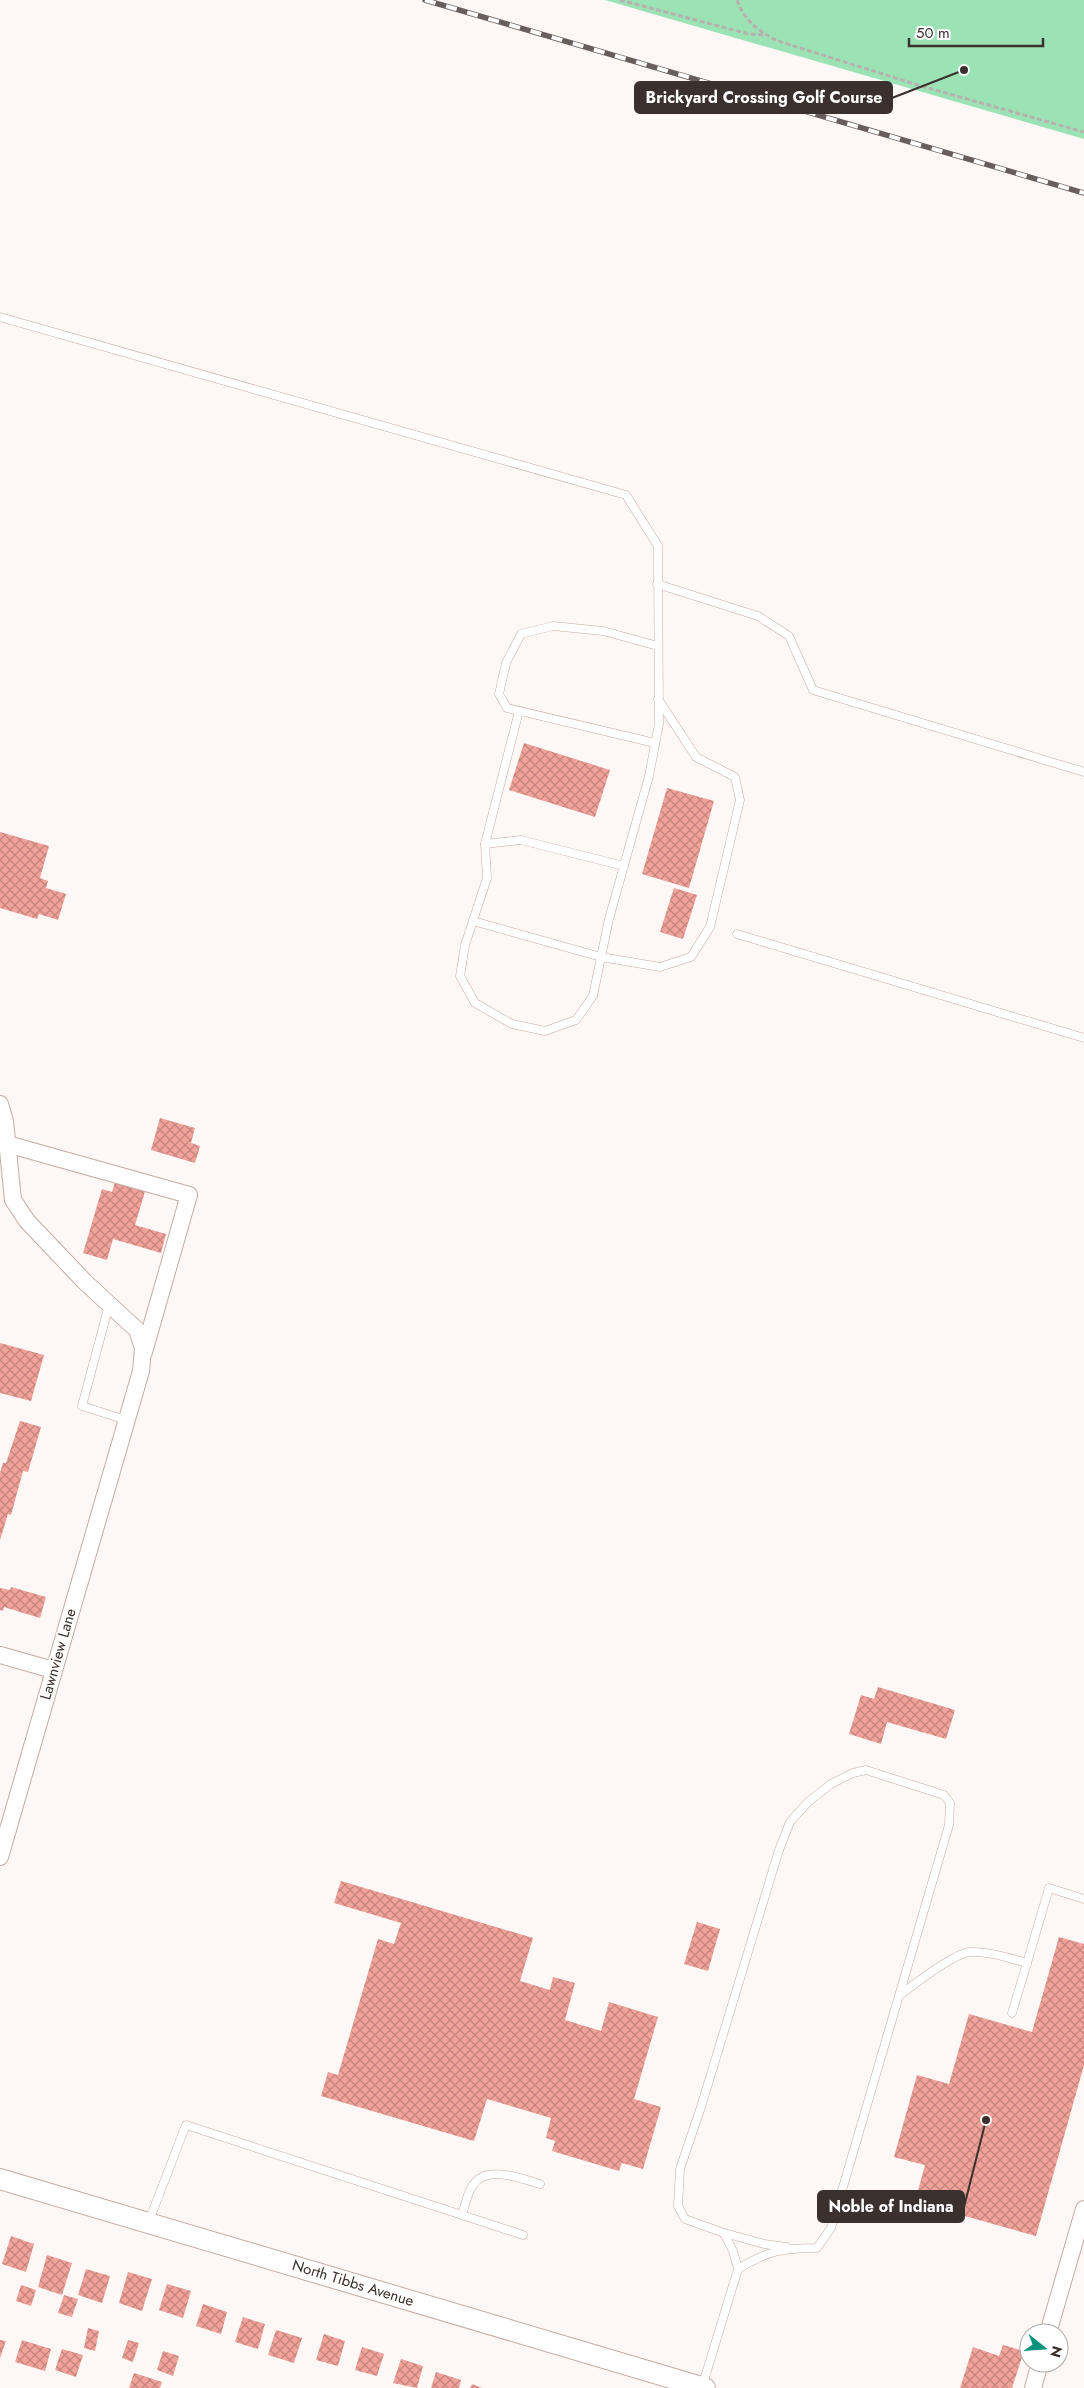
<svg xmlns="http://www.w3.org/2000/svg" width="1084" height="2388" viewBox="0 0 1084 2388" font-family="Jost,sans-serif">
  <defs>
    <pattern id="building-cross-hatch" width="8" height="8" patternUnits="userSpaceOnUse" patternTransform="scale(1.25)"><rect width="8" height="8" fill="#f1a29a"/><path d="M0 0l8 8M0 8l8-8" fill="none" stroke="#c4847e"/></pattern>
  </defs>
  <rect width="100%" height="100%" fill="#fdf7f6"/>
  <polygon fill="#9be3b5" points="605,0 1084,0 1084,139"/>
  <g fill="url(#building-cross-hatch)">
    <polygon points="524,743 610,770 595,817 509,790"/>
    <polygon points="667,788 714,801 689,888 642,874"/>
    <polygon points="0,832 49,846 40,878 48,881 46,888 66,894 58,920 39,914 37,919 0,908"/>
    <polygon points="674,888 697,895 683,939 660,932"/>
    <polygon points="160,1118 195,1128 191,1143 200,1146 195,1163 151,1150"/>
    <polygon points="116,1179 146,1188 135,1225 166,1234 161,1253 113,1239 107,1260 83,1253 102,1189 112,1192"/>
    <polygon points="0,1343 44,1355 31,1401 0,1393"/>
    <polygon points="20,1421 41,1427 28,1472 23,1471 11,1515 8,1514 0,1540 0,1473 3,1463 6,1463"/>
    <polygon points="11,1587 46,1597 40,1618 4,1607 3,1611 0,1610 0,1588 10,1590"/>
    <polygon points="878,1687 955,1710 946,1739 887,1722 881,1744 849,1734 861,1695 874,1699"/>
    <polygon points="341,1881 533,1938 520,1981 550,1990 553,1977 575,1983 565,2020 601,2031 609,2002 658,2017 634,2099 661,2107 643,2169 622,2163 619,2171 552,2151 555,2141 546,2138 551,2118 487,2099 474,2141 321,2096 328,2072 338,2075 378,1939 394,1944 401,1923 334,1903"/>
    <polygon points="697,1922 720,1929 708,1971 684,1964"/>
    <polygon points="1059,1937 1084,1944 1084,2065 1036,2236 915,2202 925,2165 894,2157 917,2075 949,2084 969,2014 1032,2032"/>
    <polygon points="11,2236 34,2244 26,2272 2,2264"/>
    <polygon points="47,2255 72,2263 62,2295 38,2287"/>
    <polygon points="86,2269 110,2276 102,2303 78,2295"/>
    <polygon points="128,2272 152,2279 142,2311 119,2303"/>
    <polygon points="167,2284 191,2291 183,2318 159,2310"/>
    <polygon points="21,2285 36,2290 31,2306 16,2301"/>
    <polygon points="64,2295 78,2299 72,2317 58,2313"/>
    <polygon points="203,2304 227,2312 221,2334 196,2326"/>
    <polygon points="243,2317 265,2324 258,2349 235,2342"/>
    <polygon points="88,2328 99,2331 95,2351 84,2348"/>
    <polygon points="276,2330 302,2338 294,2363 268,2355"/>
    <polygon points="324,2334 345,2341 338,2366 316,2360"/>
    <polygon points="0,2340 6,2341 0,2358"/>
    <polygon points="22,2340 51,2349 45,2371 15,2362"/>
    <polygon points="128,2340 139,2343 133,2362 122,2358"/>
    <polygon points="1003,2345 1024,2351 1012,2388 960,2388 973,2347 999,2356"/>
    <polygon points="362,2347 384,2354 377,2376 355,2370"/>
    <polygon points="62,2349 83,2355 76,2377 55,2370"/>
    <polygon points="163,2351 179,2356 173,2376 157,2370"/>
    <polygon points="401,2359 423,2366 417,2388 393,2383"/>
    <polygon points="436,2372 461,2380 459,2388 431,2388"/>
    <polygon points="134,2373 162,2382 160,2388 129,2388"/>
    <polygon points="472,2384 482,2388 470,2388"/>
  </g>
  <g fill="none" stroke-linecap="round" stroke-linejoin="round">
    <g stroke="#c4aca3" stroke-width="9">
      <g id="service">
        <polyline points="0,317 626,495 658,546 659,724 649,776 609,919 601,957 660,967 691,957 710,927 740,800 735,777 696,757 658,699"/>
        <polyline points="657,584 758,616 789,636 813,690 1084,772"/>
        <polyline points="655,743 507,708 499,694 506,663 521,634 553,626 603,631 658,646"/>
        <polyline points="485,844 521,840 624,866"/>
        <polyline points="473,921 601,957 593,996 576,1020 545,1031 512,1024 475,1003 460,976 465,945 487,878 485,844 519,711"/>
        <polyline points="737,934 1084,1038"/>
        <polyline points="109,1305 82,1406 126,1420"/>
        <path d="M900,1995C913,1985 954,1954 969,1952C988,1951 1009,1958 1027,1963L1049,1888L1084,1899"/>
        <polyline points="1012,2013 1027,1963"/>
        <polyline points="149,2221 186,2125 462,2215"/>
        <polyline points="724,2233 764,2244 786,2247"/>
        <path d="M523,2235L462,2215C465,2206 467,2193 473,2185C486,2164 522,2179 540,2184"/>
        <path d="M702,2387L738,2269L733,2251L724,2233L685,2219L678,2206L680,2169L701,2107L779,1850L790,1822L808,1802L831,1784L853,1773L866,1770L944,1795L950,1803L949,1825L831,2228L817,2248C782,2248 768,2251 738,2269"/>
      </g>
    </g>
    <g stroke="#c4aca3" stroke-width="18">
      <g id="minor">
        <polyline points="0,1104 5,1121 13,1200 27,1221 85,1282 137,1330 143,1348 141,1371 0,1857"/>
        <polyline points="7,1144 189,1195 144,1352"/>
        <polyline points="0,1655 53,1670"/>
        <polyline points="1048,2333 1084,2209"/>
        <polyline points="1033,2388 1040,2363"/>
      </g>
    </g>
    <g stroke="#c4aca3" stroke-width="22">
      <polyline id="tertiary" points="0,2179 705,2388"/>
    </g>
    <g stroke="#b8b0af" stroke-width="3" stroke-dasharray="5 2.5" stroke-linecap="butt">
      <polyline points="620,0 749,34 764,35"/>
      <path d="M737,0C743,19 760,33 778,41L921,86L1084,132"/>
    </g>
    <use href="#service" stroke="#fff" stroke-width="8"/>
    <use href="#minor" stroke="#fff" stroke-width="16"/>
    <use href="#tertiary" stroke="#fff" stroke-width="20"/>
    <g stroke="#685f5d" stroke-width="5.5">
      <polyline id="rail" points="425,0 1084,193"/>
    </g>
    <use href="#rail" stroke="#fff" stroke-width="4" stroke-dasharray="11" stroke-linecap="butt"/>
  </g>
  <g text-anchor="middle" stroke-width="4.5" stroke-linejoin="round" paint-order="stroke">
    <g font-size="15" fill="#3a302d" stroke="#fff">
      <text transform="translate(58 1654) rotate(-74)" y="5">Lawnview Lane</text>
      <text transform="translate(353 2283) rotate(17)" y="5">North Tibbs Avenue</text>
    </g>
  </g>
  <path fill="none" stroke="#3a302d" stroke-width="2" d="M964 70L892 98M986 2120L964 2207"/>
  <g fill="#3a302d" stroke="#fff" stroke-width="2">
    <circle cx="964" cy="70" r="5"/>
    <circle cx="986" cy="2120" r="5"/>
  </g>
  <g fill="#3a302d" stroke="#3a302d" stroke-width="2">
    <rect x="635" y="82" width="257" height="31" rx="5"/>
    <rect x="818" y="2191" width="146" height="31" rx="5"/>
  </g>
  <g font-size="16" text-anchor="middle" font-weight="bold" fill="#fff">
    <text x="764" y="103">Brickyard Crossing Golf Course</text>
    <text x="891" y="2212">Noble of Indiana</text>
  </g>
  <g transform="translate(1044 2348) rotate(107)"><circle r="24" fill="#ffffff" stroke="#b0acab"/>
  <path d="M0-4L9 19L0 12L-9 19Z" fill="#0b927c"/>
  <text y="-8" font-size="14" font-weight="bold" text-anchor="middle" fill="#3a302d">N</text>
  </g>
  <path d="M909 38v8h134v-8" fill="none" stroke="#3a302d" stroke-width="2.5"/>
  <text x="916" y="38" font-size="15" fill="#3a302d" stroke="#ffffff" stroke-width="4" paint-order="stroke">50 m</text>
</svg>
